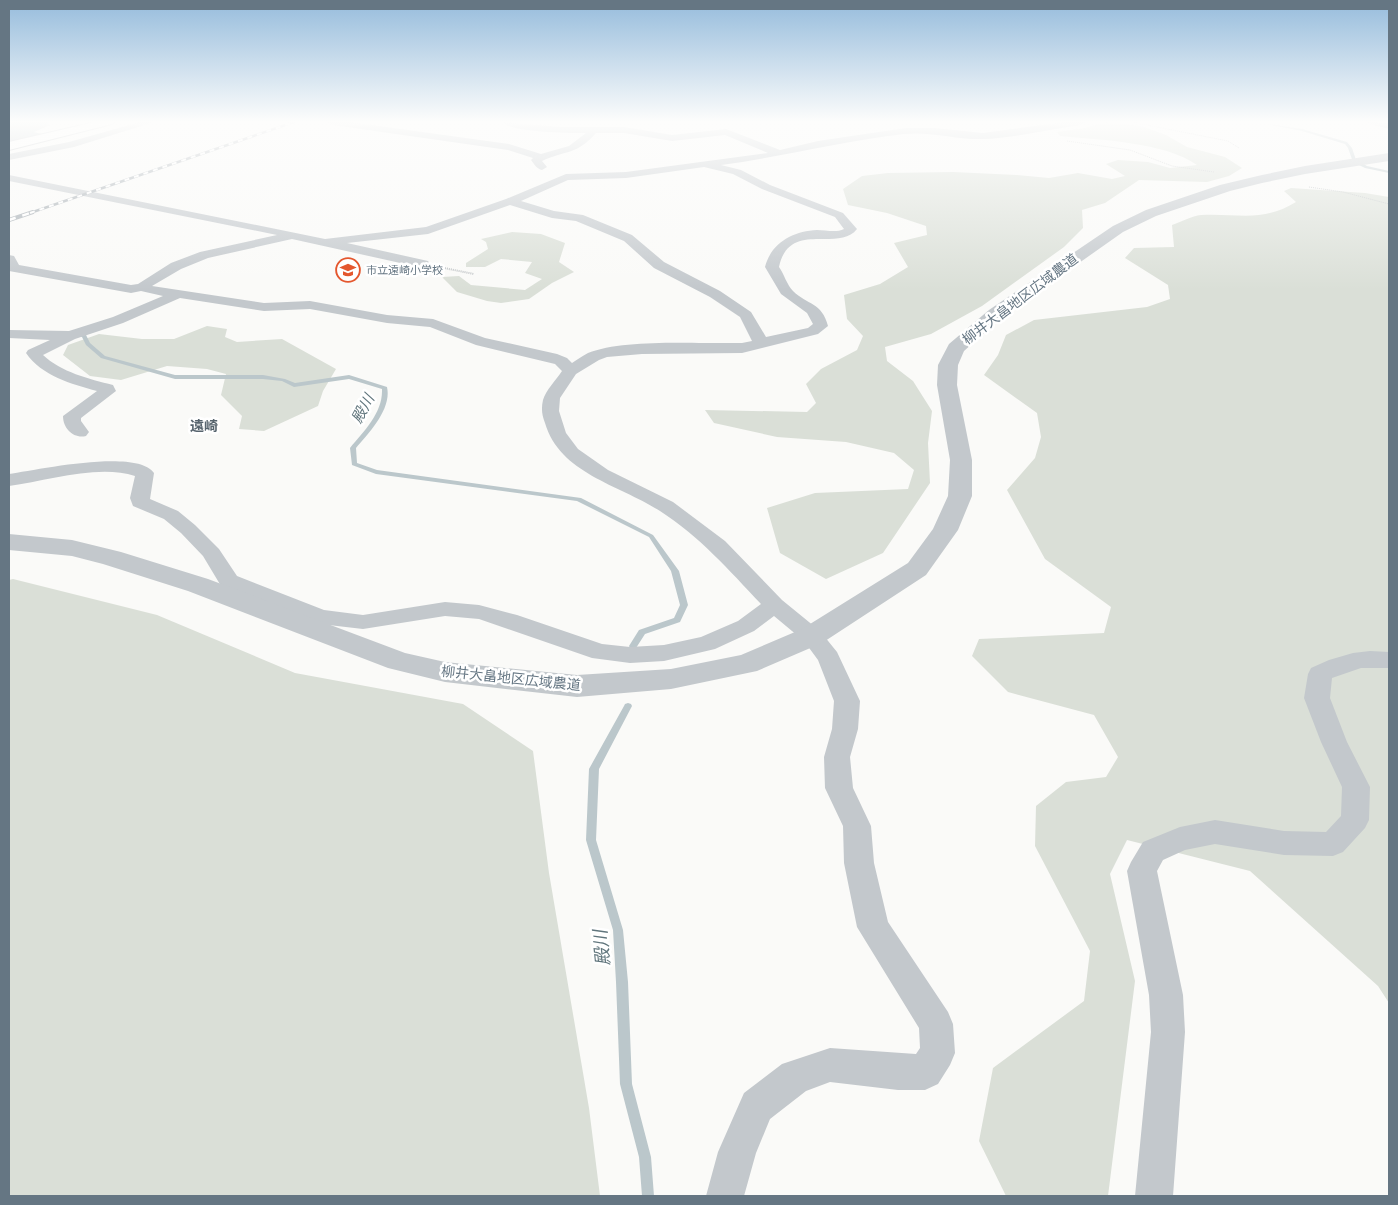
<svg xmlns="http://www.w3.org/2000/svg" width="1398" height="1205" viewBox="0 0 1398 1205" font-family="'Archivo Narrow','Noto Sans JP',sans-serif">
  <rect width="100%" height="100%" fill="#fafaf8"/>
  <g fill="#dadfd7">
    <path d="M1105,122L1141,126L1166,135L1187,147L1225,157L1242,168L1229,176L1207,182L1139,180L1105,203L1082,210L1083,228L1064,247L982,306L931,334L885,347L887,361L913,381L932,411L928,443L930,483L883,553L826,579L780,553L767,508L815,493L908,489L914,470L894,453L846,442L777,437L714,423L705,410L807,412L816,403L806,384L821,369L857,350L863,336L847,319L844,295L880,284L908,267L894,243L927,235L926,226L887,213L848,205L843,189L862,176L888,173L953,172L1017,175L1049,178L1078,173L1112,179L1125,176L1106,164L1118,160L1148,162L1170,168L1197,165C1165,142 1100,140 1060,136L1057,132L1085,128Z"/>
    <path d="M1291,188L1365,193L1389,197V1003L1378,986L1250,871L1127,840L1110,874L1135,981L1108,1196H1006L979,1141L993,1068L1084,1001L1090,951L1035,846L1036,806L1066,782L1106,777L1118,757L1094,715L1008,692L972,656L979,639L1104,633L1111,607L1045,559L1007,490L1035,458L1041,437L1037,413L984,375L998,355L1006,335L1034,320L1147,307L1170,299L1168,285L1125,258L1134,248L1174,247L1172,225C1181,222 1192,216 1201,215C1238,213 1262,223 1296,202L1284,191Z"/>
    <polygon points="512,232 541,234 565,243 559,262 574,272 552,283 529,299 501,303 487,301 457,292 442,277 459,276 471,285 525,290 542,279 525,273 532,262 501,259 485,267 466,267 466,263 488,249 486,242 481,239"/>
    <polygon points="207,326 227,329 225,337 237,342 282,339 336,369 323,391 318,406 264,431 239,429 242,416 221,395 226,374 207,369 167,366 121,380 90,376 63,355 68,345 99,334 142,339 174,339"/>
    <polygon points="13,579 157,615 295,673 463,704 533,751 549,873 589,1108 600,1196 9,1196 9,580"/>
  </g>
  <polygon fill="#bbc7cb" points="9,122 50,122 47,123 50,125 34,132 46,135 9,144"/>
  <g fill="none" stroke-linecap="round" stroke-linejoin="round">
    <g fill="#bbc7cb" fill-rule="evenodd">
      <polygon points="1256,122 1302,129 1347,142 1352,148 1356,160 1367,166 1389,171 1389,173 1365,168 1353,162 1348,148 1345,144 1302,131"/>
      <path d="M76,332L86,335L90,343L105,356L175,375H263L285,379L295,383L349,375L387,387C392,409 369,433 356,448L357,463L377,470L581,498L653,535L679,571L688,605L680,622L645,634L636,648H630L629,646L639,630L674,618L680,605L671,571L649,537L577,501L376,474L352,465L350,448C364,431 383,413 382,389L349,379L294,387L282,381L263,379H175L101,358L86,345L82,337L74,335V333Z"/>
      <polygon points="628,703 631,704 632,706 599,769 596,840 623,930 628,982 632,1084 651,1157 654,1196 642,1196 639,1157 620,1084 616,982 613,930 586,840 589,769 624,706 625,704"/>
    </g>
    <g stroke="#b4b9bd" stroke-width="2">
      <polygon id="trunk" points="95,122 114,122 112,124 9,150 9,142"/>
    </g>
    <g stroke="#bbbfc2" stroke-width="1" stroke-dasharray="1 1" stroke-linecap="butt">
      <polyline points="1132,122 1228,141 1239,148"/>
      <polyline points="1067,141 1130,150 1172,166 1214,172"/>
      <polyline points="1309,187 1343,192 1389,204"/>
    </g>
    <polyline stroke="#bbbfc2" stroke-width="2" stroke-dasharray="1 1" stroke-linecap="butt" points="439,267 474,274"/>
    <g fill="#c3c8cc" fill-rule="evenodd">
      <polygon points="140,122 154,122 74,147 9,160 9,154 69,142"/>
      <path d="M328,122H350L509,144L541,154L569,146L586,133C570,133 510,132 502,122L560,127H624L672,135L726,129L780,150L818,141L906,128H935L983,133L1064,122H1086L1081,125C1051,129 1013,138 983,139C957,140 931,131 904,134C842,141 782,157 721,165L741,170L770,185L843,213L857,229C839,253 789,219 779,267C784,274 787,285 793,291C807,305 822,302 828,326L818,334L742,353L642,354L607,357L599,360L576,374L560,398L559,411L566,433L578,449L608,470L673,502L725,541L782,600L820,631L837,652L860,701L858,729L850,757L853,788L871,826L874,863L888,922L948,1012L953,1024L955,1053L950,1065L938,1084L925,1090H898L830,1082L806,1091L770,1119L756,1153L744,1196H706L718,1152L744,1093L782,1064L830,1048L916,1054L920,1048L919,1028L857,927L844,863L843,826L825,788L824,757L832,729L834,701L818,660L804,641L774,616L754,631L715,649L664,661L630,663L592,658L479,619L445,616L363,629L320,624L221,586L203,556L181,533L164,519L133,506L130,498L135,476C98,464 47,481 9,486V474C37,470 137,448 154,473L150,499L178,511L195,525L219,549L237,576L324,610L363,615L445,602L479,605L517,615L602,644L630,647L664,645L701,637L738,621L761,604C728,569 700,537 660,511C620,485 560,474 545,423C542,415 541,409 543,400C546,390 556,380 562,371L555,364L476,345L430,327L387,323L310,309L264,311L180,298L123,323L75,339L43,355C61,372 89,379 113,385L116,391L81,418V421L89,432L86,436C74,439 63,429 63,416L97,391C71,384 42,376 26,353L28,350L50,340L9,338V330L69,331L113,317L163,296L141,291L131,293L9,271V255L14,256L19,265L131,285L138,284L171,263L200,252L277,235L9,181V175L325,239L426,227L506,199L566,174L626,172L768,153L725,135L672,141L624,133H596C577,155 566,150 542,161L547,167L542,170C537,169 534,164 531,160L533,158L508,150L333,125ZM704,167L733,174L762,189L835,217L844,229C836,233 826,230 817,230C793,231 771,243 765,267L781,294L807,313L813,324L808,328L766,337L751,312L720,291L664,262L632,235L583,215L554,211L521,201L568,180L626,178ZM510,205L552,218L576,221L624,241L654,268L710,297L740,317L752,341L742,343C701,344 624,338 588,353C582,356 577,360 572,363L567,358L557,354L485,338L433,319L387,315L310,301L264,303L152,286L181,269L208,258L292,239L423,268L428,267L430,264L428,261L347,243L428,234Z"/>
      <polygon points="1368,122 1389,123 1389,129 1370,124"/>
      <polygon points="1370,651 1389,652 1389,668 1361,668 1332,678 1330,698 1347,742 1370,787 1369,820 1365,828 1343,852 1333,856 1284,855 1215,844 1185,850 1163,860 1157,871 1183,995 1185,1032 1173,1196 1135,1196 1151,1032 1149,995 1127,871 1131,862 1143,842 1180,827 1215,820 1284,831 1326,832 1341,816 1342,787 1321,742 1304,698 1308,674 1311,668 1329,660 1353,653"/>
    </g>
    <polygon fill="#c3c8cc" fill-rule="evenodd" points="1389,153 1389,161 1305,174 1262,183 1230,191 1156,216 1123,232 1001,318 964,351 958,365 957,385 972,460 972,496 958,530 926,575 822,643 757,671 671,689 577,697 445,682 388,668 188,591 103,564 72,556 9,550 9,534 72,540 121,552 208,579 405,653 445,662 577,675 671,669 741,655 802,629 908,563 933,529 948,496 950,460 937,385 938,365 949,344 989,310 1113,226 1146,210 1220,185 1262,175 1305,166"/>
    <use href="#trunk" fill="#fff" fill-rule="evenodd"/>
    <g stroke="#a2aab0" stroke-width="2.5">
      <polyline id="rail-far1" points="30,213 294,122"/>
    </g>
    <g stroke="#a2aab0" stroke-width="4">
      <polyline id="rail" points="9,220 33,212"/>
    </g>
    <use href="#rail-far1" stroke="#fff" stroke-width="2" stroke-dasharray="5" stroke-linecap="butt"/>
    <use href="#rail" stroke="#fff" stroke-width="2.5" stroke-dasharray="7" stroke-linecap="butt"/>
  </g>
  <linearGradient id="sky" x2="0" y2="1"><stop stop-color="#96bcdc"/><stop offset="0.42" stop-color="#fdfdfc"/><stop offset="1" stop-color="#fdfdfc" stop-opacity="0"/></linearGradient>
  <rect width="1398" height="290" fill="url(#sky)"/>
  <defs>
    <g id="school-ring" transform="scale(1.25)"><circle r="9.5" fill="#fff" stroke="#e4572e" stroke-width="1.5"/><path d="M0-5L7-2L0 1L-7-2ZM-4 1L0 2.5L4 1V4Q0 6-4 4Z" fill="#e4572e"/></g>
  </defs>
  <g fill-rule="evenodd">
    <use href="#school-ring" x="348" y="270"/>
  </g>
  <g text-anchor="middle" stroke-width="5" stroke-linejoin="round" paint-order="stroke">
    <g font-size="11" fill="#657683" stroke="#fff" text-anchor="start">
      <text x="366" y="274">市立遠崎小学校</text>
    </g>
    <g font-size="14" fill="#657683" stroke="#fff">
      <text transform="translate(1020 299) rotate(-37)" y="5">柳井大畠地区広域農道</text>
      <text transform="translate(511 678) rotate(6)" y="5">柳井大畠地区広域農道</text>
    </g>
    <g font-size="14" font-weight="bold" fill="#57646e" stroke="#fff">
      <text x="204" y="431">遠崎</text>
    </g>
    <g font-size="15" font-style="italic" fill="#60757c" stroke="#fff">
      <text transform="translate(363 409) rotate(-62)" y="5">殿川</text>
    </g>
    <g font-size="18" font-style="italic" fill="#60757c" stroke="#fff">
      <text transform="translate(602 948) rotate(-96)" y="6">殿川</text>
    </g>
  </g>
  <rect width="1398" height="1205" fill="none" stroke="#657683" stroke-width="20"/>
</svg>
